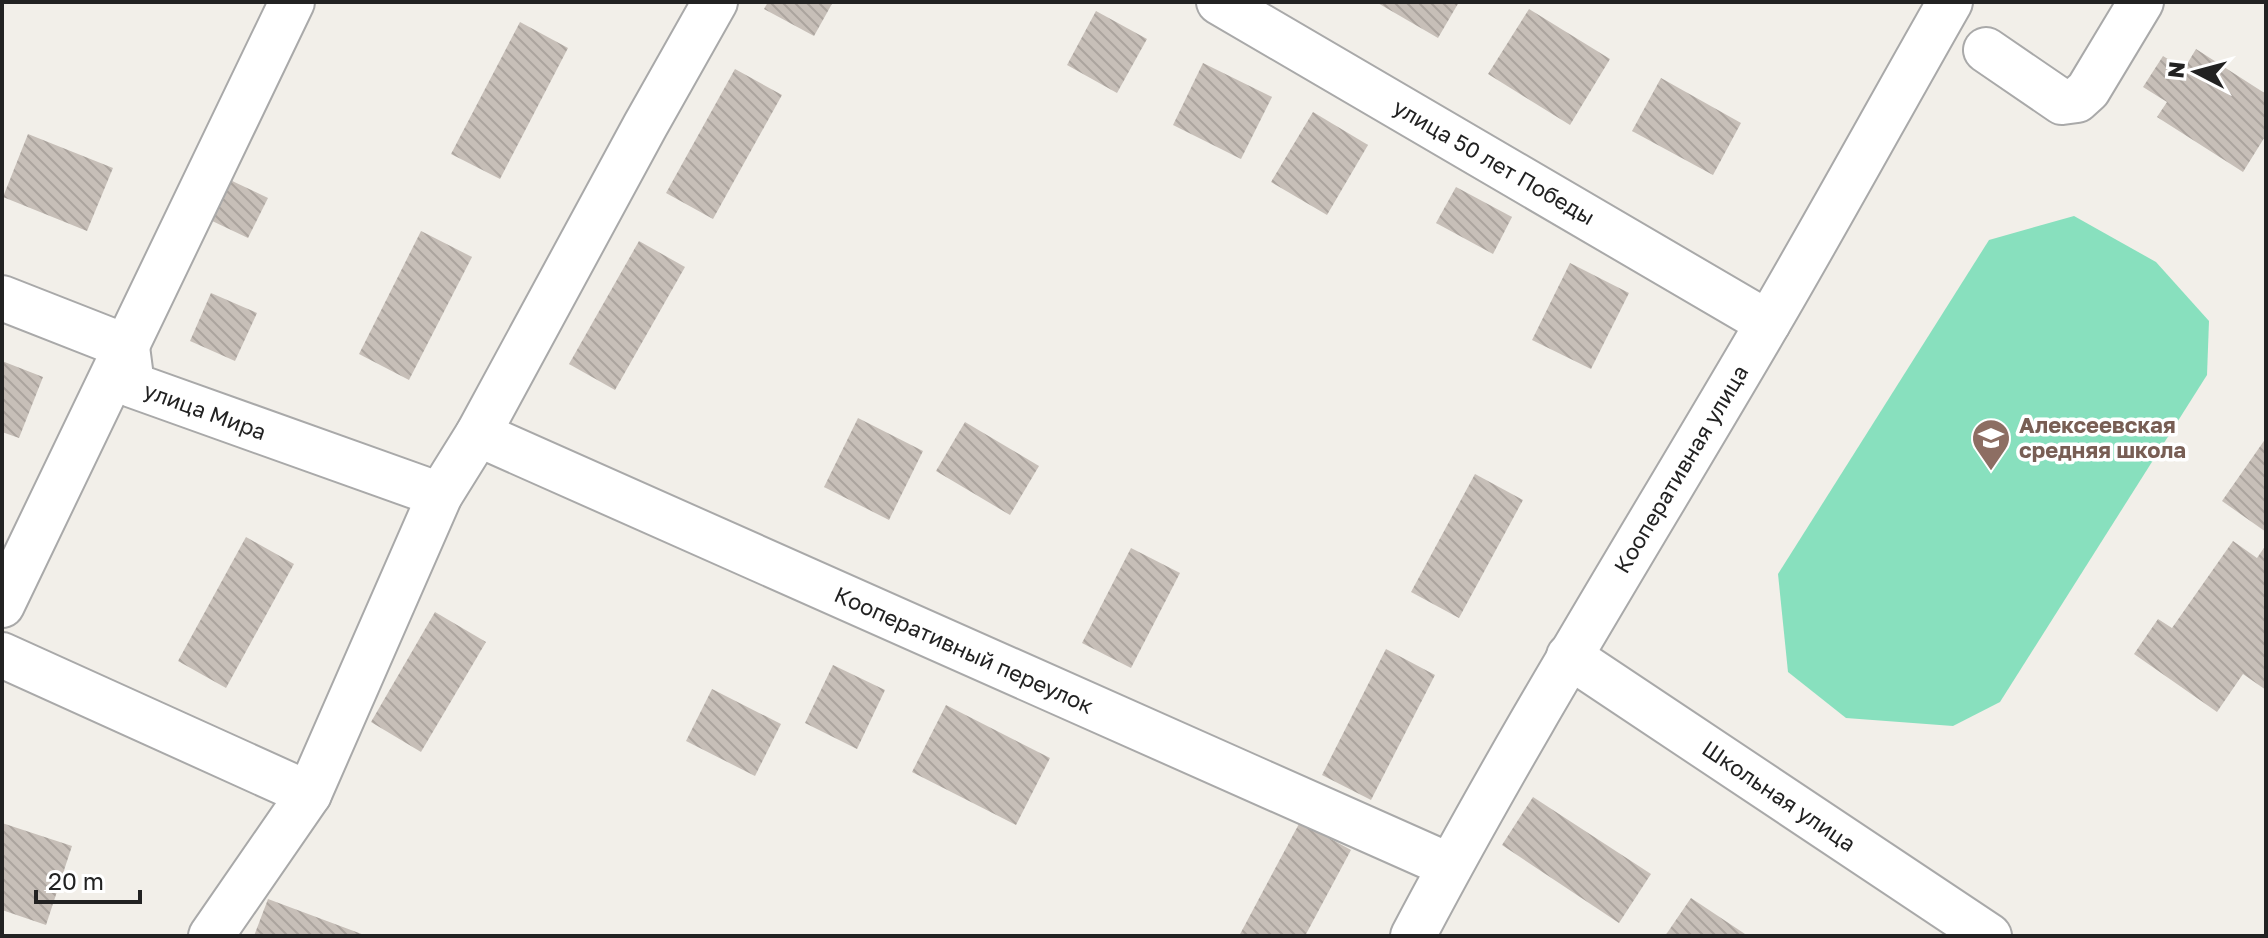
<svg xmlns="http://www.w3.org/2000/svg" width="2268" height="938" viewBox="0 0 2268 938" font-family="'Golos Text',sans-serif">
  <defs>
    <pattern id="building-back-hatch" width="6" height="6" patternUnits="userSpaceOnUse" patternTransform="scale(2)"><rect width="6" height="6" fill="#c7bfb8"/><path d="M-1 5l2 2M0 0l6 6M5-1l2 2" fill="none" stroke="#aba49e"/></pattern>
  </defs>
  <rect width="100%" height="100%" fill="#f2efe9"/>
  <polygon fill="#88e0be" points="2074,216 2156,262 2209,321 2207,375 2000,702 1953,726 1846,718 1788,672 1778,574 1989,240"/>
  <g fill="url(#building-back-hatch)">
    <polygon points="768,2 833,2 814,36 764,9"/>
    <polygon points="1376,2 1459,2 1438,38"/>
    <polygon points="1529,9 1610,59 1570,125 1488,74"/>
    <polygon points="1096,11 1147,39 1117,93 1067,65"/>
    <polygon points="520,22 568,48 500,179 451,154"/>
    <polygon points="2196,49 2266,94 2266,135 2243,172 2157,117 2167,102 2143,87 2163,56 2184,69"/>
    <polygon points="1203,63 1272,97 1241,159 1173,125"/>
    <polygon points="735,69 782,95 713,219 666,193"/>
    <polygon points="1661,78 1741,123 1713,175 1632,131"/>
    <polygon points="1313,112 1368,145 1327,215 1271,182"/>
    <polygon points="28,134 113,168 87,231 3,197"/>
    <polygon points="228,179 268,198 248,238 208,219"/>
    <polygon points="1456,187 1512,217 1493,254 1436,223"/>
    <polygon points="421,231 472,257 409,380 359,354"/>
    <polygon points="639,241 685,267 615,390 569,364"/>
    <polygon points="1570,263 1629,293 1591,369 1532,340"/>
    <polygon points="211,293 257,313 235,361 190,341"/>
    <polygon points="2,361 43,377 19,438 2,432"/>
    <polygon points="858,418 923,451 889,520 824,487"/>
    <polygon points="965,422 1039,466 1010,515 936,471"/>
    <polygon points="2266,438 2266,532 2222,501"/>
    <polygon points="1475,474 1523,500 1459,618 1411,592"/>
    <polygon points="246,537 294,564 226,688 178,661"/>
    <polygon points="2233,541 2257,558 2266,545 2266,690 2243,674 2217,712 2134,654 2158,619 2172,628"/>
    <polygon points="1131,548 1180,573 1131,668 1082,643"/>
    <polygon points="435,612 486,642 421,752 371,722"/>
    <polygon points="1386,649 1435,675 1371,800 1322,775"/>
    <polygon points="833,665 885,690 857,749 805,723"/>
    <polygon points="712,689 781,724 755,776 686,741"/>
    <polygon points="946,705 1050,758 1016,825 912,772"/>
    <polygon points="1533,797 1651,874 1619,923 1502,845"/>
    <polygon points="1300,822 1351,850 1305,936 1239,936"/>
    <polygon points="2,823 72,846 46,925 2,910"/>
    <polygon points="1691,898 1748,936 1665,936"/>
    <polygon points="268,899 367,936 254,936"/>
  </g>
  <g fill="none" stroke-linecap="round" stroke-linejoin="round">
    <g stroke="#a9a9a9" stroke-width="48">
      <g id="minor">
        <polyline points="1219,2 1768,323"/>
        <polyline points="1986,50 2062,102 2077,100 2088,90 2141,2"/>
        <polyline points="2,298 127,347 132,385 440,495"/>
        <polyline points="478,434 1450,866"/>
        <polyline points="2,605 292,2"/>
        <polyline points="2,655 309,794"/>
        <polyline points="1569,656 1989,936"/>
        <polyline points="211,936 309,794 440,495 478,434 645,126 715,2"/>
        <path d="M1413,936C1523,727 1649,527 1768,323C1830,217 1889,109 1950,2"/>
      </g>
    </g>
    <use href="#minor" stroke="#fff" stroke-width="44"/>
  </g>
  <defs>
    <g id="school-pin" transform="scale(2)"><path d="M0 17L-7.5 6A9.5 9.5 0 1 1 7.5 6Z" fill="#8d6e63" stroke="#fff"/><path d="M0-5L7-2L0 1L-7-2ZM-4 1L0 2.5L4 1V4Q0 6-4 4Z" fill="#fff"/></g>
  </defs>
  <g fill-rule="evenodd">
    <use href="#school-pin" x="1991" y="438"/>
  </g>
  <g text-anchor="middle" stroke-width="7" stroke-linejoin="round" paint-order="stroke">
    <g font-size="22" fill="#222" stroke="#fff">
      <text transform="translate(1494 162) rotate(30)" y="8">улица 50 лет Победы</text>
      <text transform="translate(205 411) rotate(20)" y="8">улица Мира</text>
      <text transform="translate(1681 469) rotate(-59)" y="8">Кооперативная улица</text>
      <text transform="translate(964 650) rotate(24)" y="8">Кооперативный переулок</text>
      <text transform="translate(1779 796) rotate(34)" y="8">Школьная улица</text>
    </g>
    <g font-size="22" font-weight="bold" fill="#785e54" stroke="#fff" text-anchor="start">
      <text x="2019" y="433">Алексеевская<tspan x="2019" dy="25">средняя школа</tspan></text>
    </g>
  </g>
  <rect width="2268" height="938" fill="none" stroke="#222222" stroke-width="8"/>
  <g transform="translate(2196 72) rotate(276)" stroke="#ffffff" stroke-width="6" paint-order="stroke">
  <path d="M0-6L14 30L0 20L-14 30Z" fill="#222222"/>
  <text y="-12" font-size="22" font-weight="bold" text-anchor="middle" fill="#222222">N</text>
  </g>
  <path d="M36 890v12h104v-12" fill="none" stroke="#222222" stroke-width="4"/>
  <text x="48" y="890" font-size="24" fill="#222222" stroke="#ffffff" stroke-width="6" paint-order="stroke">20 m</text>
</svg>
